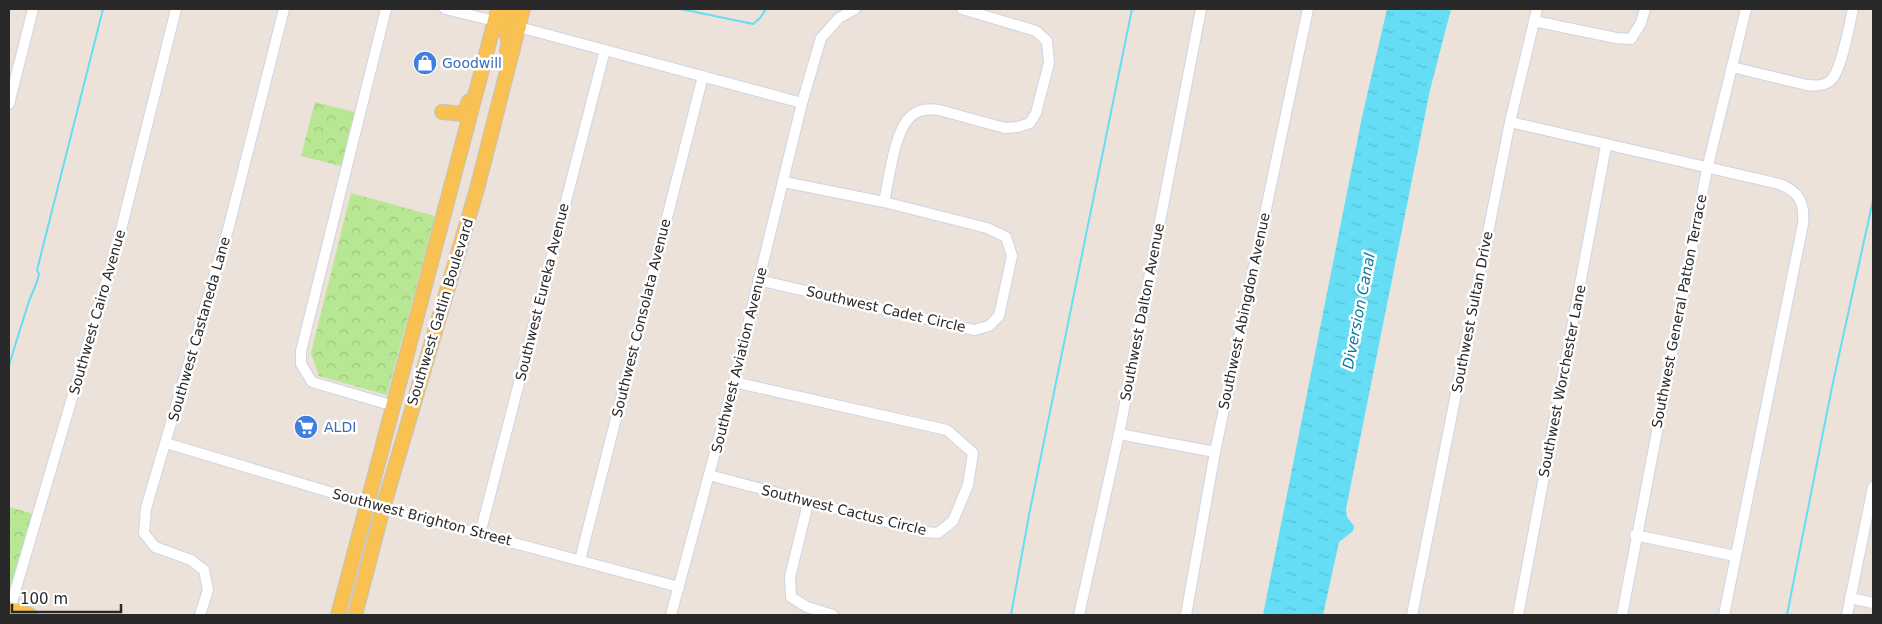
<svg xmlns="http://www.w3.org/2000/svg" width="1882" height="624" viewBox="0 0 1882 624" font-family="'DejaVu Sans',sans-serif">
  <defs>
    <pattern id="forest-crowns" width="20" height="18" patternUnits="userSpaceOnUse" patternTransform="scale(1.25)"><rect width="20" height="18" fill="#b7e792"/><path d="M2 6a3 3 0 1 1 6 0M12 15a3 3 0 1 1 6 0" fill="none" stroke="#9dc67e"/></pattern>
    <pattern id="water-ripples" width="26" height="14" patternUnits="userSpaceOnUse" patternTransform="scale(1.25)"><rect width="26" height="14" fill="#65ddf5"/><path d="M2 4q2-2 4 0t4 0M15 11q2-2 4 0t4 0" fill="none" stroke="#58bed2"/></pattern>
  </defs>
  <rect width="100%" height="100%" fill="#ece2d9"/>
  <g fill="url(#forest-crowns)">
    <polygon points="315,102 358,113 345,167 301,156"/>
    <polygon points="351,193 435,216 387,395 319,376 311,353"/>
    <polygon points="9,507 34,514 10,592 9,592"/>
  </g>
  <polygon fill="url(#water-ripples)" points="1387,9 1451,9 1430,90 1346,509 1347,517 1354,526 1353,531 1339,542 1323,615 1263,615 1362,117"/>
  <g fill="none" stroke-linecap="round" stroke-linejoin="round">
    <g stroke="#65ddf5" stroke-width="2">
      <polyline points="681,9 753,24 760,18 766,9"/>
      <polyline points="9,365 29,301 37,282 39,274 37,270 103,9"/>
      <polyline points="1011,615 1029,515 1132,9"/>
      <polyline points="1787,615 1832,387 1873,200"/>
    </g>
    <g stroke="#cfd4e3" stroke-width="12">
      <g id="minor">
        <polyline points="386,9 301,351 301,364 312,382 394,406"/>
        <polyline points="445,9 495,21"/>
        <polyline points="1534,21 1616,38 1631,39 1641,23 1645,9"/>
        <polyline points="519,27 802,103"/>
        <path d="M1732,67L1807,85C1815,86 1824,86 1830,81C1842,71 1849,25 1853,9"/>
        <polyline points="9,104 33,9"/>
        <path d="M1510,122L1779,184C1799,191 1805,203 1803,224L1724,615"/>
        <path d="M884,202C889,180 894,132 910,117C918,109 928,108 939,110L1005,128L1018,127L1030,123L1036,113L1049,63L1047,41L1036,31L962,9"/>
        <polyline points="758,280 974,330 989,326 999,316 1012,256 1006,237 987,228 884,202 784,182"/>
        <polyline points="1119,434 1215,452"/>
        <polyline points="166,443 383,508 679,587"/>
        <polyline points="709,475 924,532 938,533 953,521 968,485 973,453 947,430 734,382"/>
        <polyline points="808,503 790,577 791,597 807,607 833,615"/>
        <polyline points="480,534 605,50"/>
        <polyline points="1635,535 1735,556"/>
        <polyline points="580,560 703,76"/>
        <polyline points="1850,598 1873,603"/>
        <polyline points="9,612 118,242 176,9"/>
        <polyline points="200,615 208,590 204,570 191,560 155,547 144,533 146,508 229,226 284,9"/>
        <polyline points="671,615 734,382 802,103 821,38 839,18 855,9"/>
        <polyline points="1079,615 1119,434 1201,9"/>
        <polyline points="1186,615 1215,452 1308,9"/>
        <polyline points="1412,615 1510,122 1537,9"/>
        <polyline points="1518,615 1606,146"/>
        <polyline points="1622,615 1707,169 1746,9"/>
        <polyline points="1847,615 1873,487"/>
      </g>
    </g>
    <g stroke="#c3c3c3" stroke-width="16">
      <g id="major">
        <polyline points="508,9 509,20 519,27"/>
        <path d="M495,21C507,30 510,37 507,51"/>
        <polyline points="442,112 464,114 469,101"/>
        <polyline points="9,609 30,615"/>
        <polyline points="338,615 498,9"/>
        <polyline points="355,615 383,508 477,189 523,9"/>
      </g>
    </g>
    <use href="#minor" stroke="#fff" stroke-width="10"/>
    <use href="#major" stroke="#f9c152" stroke-width="14"/>
  </g>
  <defs>
    <g id="shop-disc" transform="scale(1.25)"><circle r="9.5" fill="#3f7fe0" stroke="#fff"/><path d="M-5-2.5h2.3a2.7 3.5 0 0 1 5.4 0H5L5.5 6h-11ZM-1.5-2.5h3a1.5 2.3 0 0 0-3 0Z" fill="#fff"/></g>
    <g id="supermarket-disc" transform="scale(1.25)"><circle r="9.5" fill="#3f7fe0" stroke="#fff"/><path d="M-6-5.5h2.5l.6 2H6L4.5 2H-2.5L-4.4-4H-6ZM-1.5 3.2a1.3 1.3 0 1 0 .1 0ZM3 3.2a1.3 1.3 0 1 0 .1 0Z" fill="#fff"/></g>
  </defs>
  <g fill-rule="evenodd">
    <use href="#shop-disc" x="425" y="63"/>
    <use href="#supermarket-disc" x="306" y="427"/>
  </g>
  <g text-anchor="middle" stroke-width="5" stroke-linejoin="round" paint-order="stroke">
    <g font-size="14" fill="#366cbe" stroke="#fff" text-anchor="start">
      <text x="442" y="68">Goodwill</text>
      <text x="324" y="432">ALDI</text>
    </g>
    <g font-size="14" fill="#292929" stroke="#fff">
      <text transform="translate(542 292) rotate(-76)" y="5">Southwest Eureka Avenue</text>
      <text transform="translate(886 309) rotate(13)" y="5">Southwest Cadet Circle</text>
      <text transform="translate(1244 311) rotate(-78)" y="5">Southwest Abingdon Avenue</text>
      <text transform="translate(1679 311) rotate(-79)" y="5">Southwest General Patton Terrace</text>
      <text transform="translate(97 312) rotate(-74)" y="5">Southwest Cairo Avenue</text>
      <text transform="translate(440 312) rotate(-73)" y="5">Southwest Gatlin Boulevard</text>
      <text transform="translate(1142 312) rotate(-79)" y="5">Southwest Dalton Avenue</text>
      <text transform="translate(1472 312) rotate(-79)" y="5">Southwest Sultan Drive</text>
      <text transform="translate(641 318) rotate(-76)" y="5">Southwest Consolata Avenue</text>
      <text transform="translate(199 329) rotate(-74)" y="5">Southwest Castaneda Lane</text>
      <text transform="translate(739 360) rotate(-76)" y="5">Southwest Aviation Avenue</text>
      <text transform="translate(1562 381) rotate(-79)" y="5">Southwest Worchester Lane</text>
      <text transform="translate(844 510) rotate(14)" y="5">Southwest Cactus Circle</text>
      <text transform="translate(422 517) rotate(15)" y="5">Southwest Brighton Street</text>
    </g>
    <g font-size="15" font-style="italic" fill="#057aa0" stroke="#fff">
      <text transform="translate(1359 311) rotate(-79)" y="5">Diversion Canal</text>
    </g>
  </g>
  <rect width="1882" height="624" fill="none" stroke="#292929" stroke-width="20"/>
  <path d="M12 604v8h109v-8" fill="none" stroke="#292929" stroke-width="2.5"/>
  <text x="20" y="604" font-size="15" fill="#292929" stroke="#ffffff" stroke-width="4" paint-order="stroke">100 m</text>
</svg>
